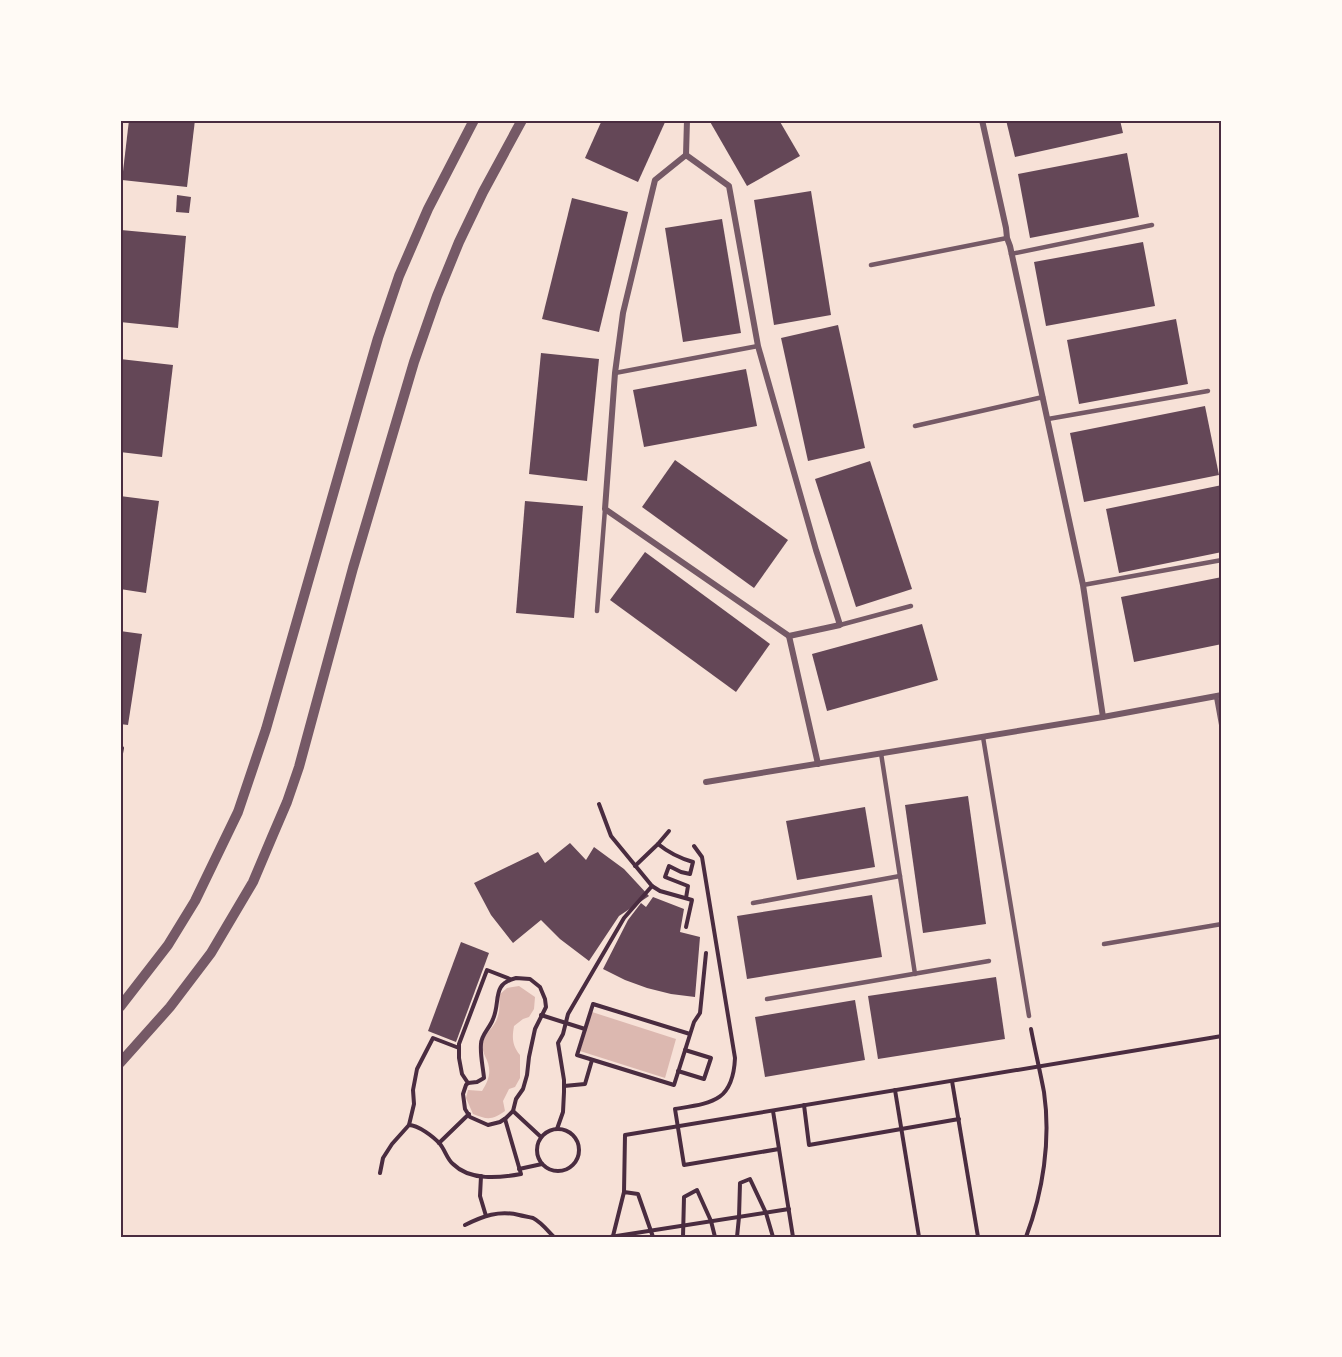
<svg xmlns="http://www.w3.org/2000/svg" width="1342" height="1357" viewBox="0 0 1342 1357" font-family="Montserrat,sans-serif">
  <rect width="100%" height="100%" fill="#f7e1d7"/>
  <g fill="#dcb8b0">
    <path d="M519,986L535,997L534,1009L529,1017L523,1019L514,1026C512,1038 512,1045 520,1055V1078L515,1087L509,1089L503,1101L505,1111C492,1120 488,1120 473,1114L466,1098L468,1090L482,1091C490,1079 492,1069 485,1056C483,1052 482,1047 483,1042C484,1036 489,1031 493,1026C500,1017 500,1006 499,995L507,988Z"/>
    <polygon points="592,1012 676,1039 665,1078 580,1051"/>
  </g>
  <g fill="#644757">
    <polygon points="129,120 195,120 187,187 122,180"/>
    <polygon points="602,120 666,120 638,182 585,158"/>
    <polygon points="709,120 779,120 800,156 747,186"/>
    <polygon points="1006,120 1120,120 1123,133 1015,157"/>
    <polygon points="1127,153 1139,217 1030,238 1018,174"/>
    <polygon points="811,191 831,315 774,325 754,200"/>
    <polygon points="177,195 191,197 189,213 176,212"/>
    <polygon points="572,198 628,212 599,332 542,319"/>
    <polygon points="722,219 741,333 683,342 665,228"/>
    <polygon points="121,230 186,236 178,328 120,322"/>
    <polygon points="1143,242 1155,306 1046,326 1034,262"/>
    <polygon points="1176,319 1188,384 1079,404 1067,340"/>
    <polygon points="838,325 865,448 808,461 781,338"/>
    <polygon points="541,353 599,359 587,481 529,474"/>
    <polygon points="120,359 173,365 162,457 120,452"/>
    <polygon points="746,369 757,426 644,447 633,390"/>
    <polygon points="1205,406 1219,475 1084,502 1070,433"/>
    <polygon points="675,460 788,540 754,588 642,507"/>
    <polygon points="870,461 912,589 856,607 815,479"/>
    <polygon points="1222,485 1222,552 1119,573 1106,509"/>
    <polygon points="120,496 159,501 146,593 120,589"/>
    <polygon points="525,501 583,506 574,618 516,613"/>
    <polygon points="645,552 770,644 736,692 610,600"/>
    <polygon points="1222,577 1222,644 1134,662 1121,597"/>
    <polygon points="922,624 938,680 827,711 812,654"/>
    <polygon points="120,631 142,634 128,725 120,724"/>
    <polygon points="968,796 986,924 923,933 905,805"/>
    <polygon points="865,807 875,867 797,880 786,821"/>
    <polygon points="570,843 586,860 594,847 624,869 649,896 619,916 589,961 560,939 541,920 513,943 491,915 474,883 538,852 545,863"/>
    <polygon points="872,895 882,957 747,979 737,916"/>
    <polygon points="653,897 684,909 680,932 700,937 695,997 671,994 647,988 625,980 603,969 628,920 641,903 646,907"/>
    <polygon points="461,942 489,953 456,1042 428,1031"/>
    <polygon points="996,977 1005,1039 878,1059 868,996"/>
    <polygon points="855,1000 865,1060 765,1077 755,1017"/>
  </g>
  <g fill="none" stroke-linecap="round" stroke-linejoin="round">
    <g stroke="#4a2c40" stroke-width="4">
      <polyline points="120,747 122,748 120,759"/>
      <path d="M669,831L658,844C669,853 679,858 693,862L690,874L681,872L669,866L665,877L688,886L686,898"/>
      <path d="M694,846L702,857L735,1058C733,1102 712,1103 675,1109L684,1165L779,1149"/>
      <polyline points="635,866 658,844"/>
      <polyline points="652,886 660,891 692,900 686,927"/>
      <path d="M516,978L530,979L540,987L545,999L546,1007L535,1029L529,1057L527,1075L523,1089L516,1099L513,1111L506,1118L500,1122L488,1125L470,1117L465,1109L463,1094L466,1085L468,1083L477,1082L484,1078C483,1067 480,1055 481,1044C481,1035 490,1028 493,1019C501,1001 491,984 516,978Z"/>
      <polyline points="541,1015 585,1029"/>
      <polyline points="690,1034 593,1004 577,1055 674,1085 694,1022 700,1013 706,953"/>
      <polyline points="678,1071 704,1079 711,1058 685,1050"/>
      <polyline points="952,1081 978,1237"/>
      <polyline points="468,1083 462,1074 459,1058 459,1044 487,970 510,979"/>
      <polyline points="564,1086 585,1084 592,1060"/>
      <polyline points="895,1090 919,1237"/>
      <polyline points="804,1105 809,1145 959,1119"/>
      <polyline points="513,1111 541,1137"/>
      <polyline points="773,1111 793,1237"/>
      <polyline points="409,1125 414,1104 413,1090 417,1069 433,1038 459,1048"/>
      <circle cx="558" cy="1150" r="21"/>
      <polyline points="557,1129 563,1112 564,1092 564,1080 558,1043 563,1034 568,1014 624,918 652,886 611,836 599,804"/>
      <polyline points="439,1143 469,1114"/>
      <polyline points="519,1169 542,1164"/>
      <path d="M380,1173L383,1158L392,1144L409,1125C418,1125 434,1137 440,1144C445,1150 447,1159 453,1164C470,1181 499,1178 521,1174L505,1119"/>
      <polyline points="481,1176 480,1196 486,1216"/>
      <polyline points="624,1192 625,1135 1222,1036"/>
      <path d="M465,1225C483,1216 499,1210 519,1215C523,1216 529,1217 533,1218C541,1222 548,1231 554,1237"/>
      <polyline points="613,1236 624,1192 638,1194 653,1237"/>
      <polyline points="610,1237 789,1209"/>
      <polyline points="683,1237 684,1197 697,1190 711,1221 715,1237"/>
      <polyline points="737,1237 739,1217 740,1183 750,1179 766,1213 773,1237"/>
      <path d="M1026,1237C1043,1192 1051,1140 1044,1092C1040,1071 1035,1050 1031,1029"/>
    </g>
    <g stroke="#755966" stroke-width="4.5">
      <polyline points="1011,254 1152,225"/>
      <polyline points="871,265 1007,238"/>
      <polyline points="615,373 758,346"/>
      <polyline points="1048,419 1208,391"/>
      <polyline points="915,426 1043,397"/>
      <polyline points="1083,585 1222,560"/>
      <polyline points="597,611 605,509"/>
      <polyline points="840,625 911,606"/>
      <polyline points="1216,696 1222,729"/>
      <polyline points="983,737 1029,1016"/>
      <polyline points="881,753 915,974"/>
      <polyline points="753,903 900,876"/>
      <polyline points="1104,944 1222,924"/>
      <polyline points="767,999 989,961"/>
    </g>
    <g stroke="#755966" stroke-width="6">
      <polyline points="982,120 1006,228 1007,238 1010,246 1083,585 1103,717"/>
      <polygon points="686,155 729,186 758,346 816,550 840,625 789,636 605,509 615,373 623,313 655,180"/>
      <polyline points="686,155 687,120"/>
      <polyline points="789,636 818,764"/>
      <polyline points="706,782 1103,717 1222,695"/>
    </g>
    <g stroke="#755966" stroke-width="10">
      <polyline points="120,1007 168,945 195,901 238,812 266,729 360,400 378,338 399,276 428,209 474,120"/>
      <polyline points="120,1063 170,1007 211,953 253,882 272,837 287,802 299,767 353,568 414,362 437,296 459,242 483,192 522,120"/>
    </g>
  </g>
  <rect width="1342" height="1357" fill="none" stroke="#fffaf5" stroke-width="243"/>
  <rect x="122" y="122" width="1098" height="1114" fill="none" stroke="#4a2c40" stroke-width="2"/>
</svg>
